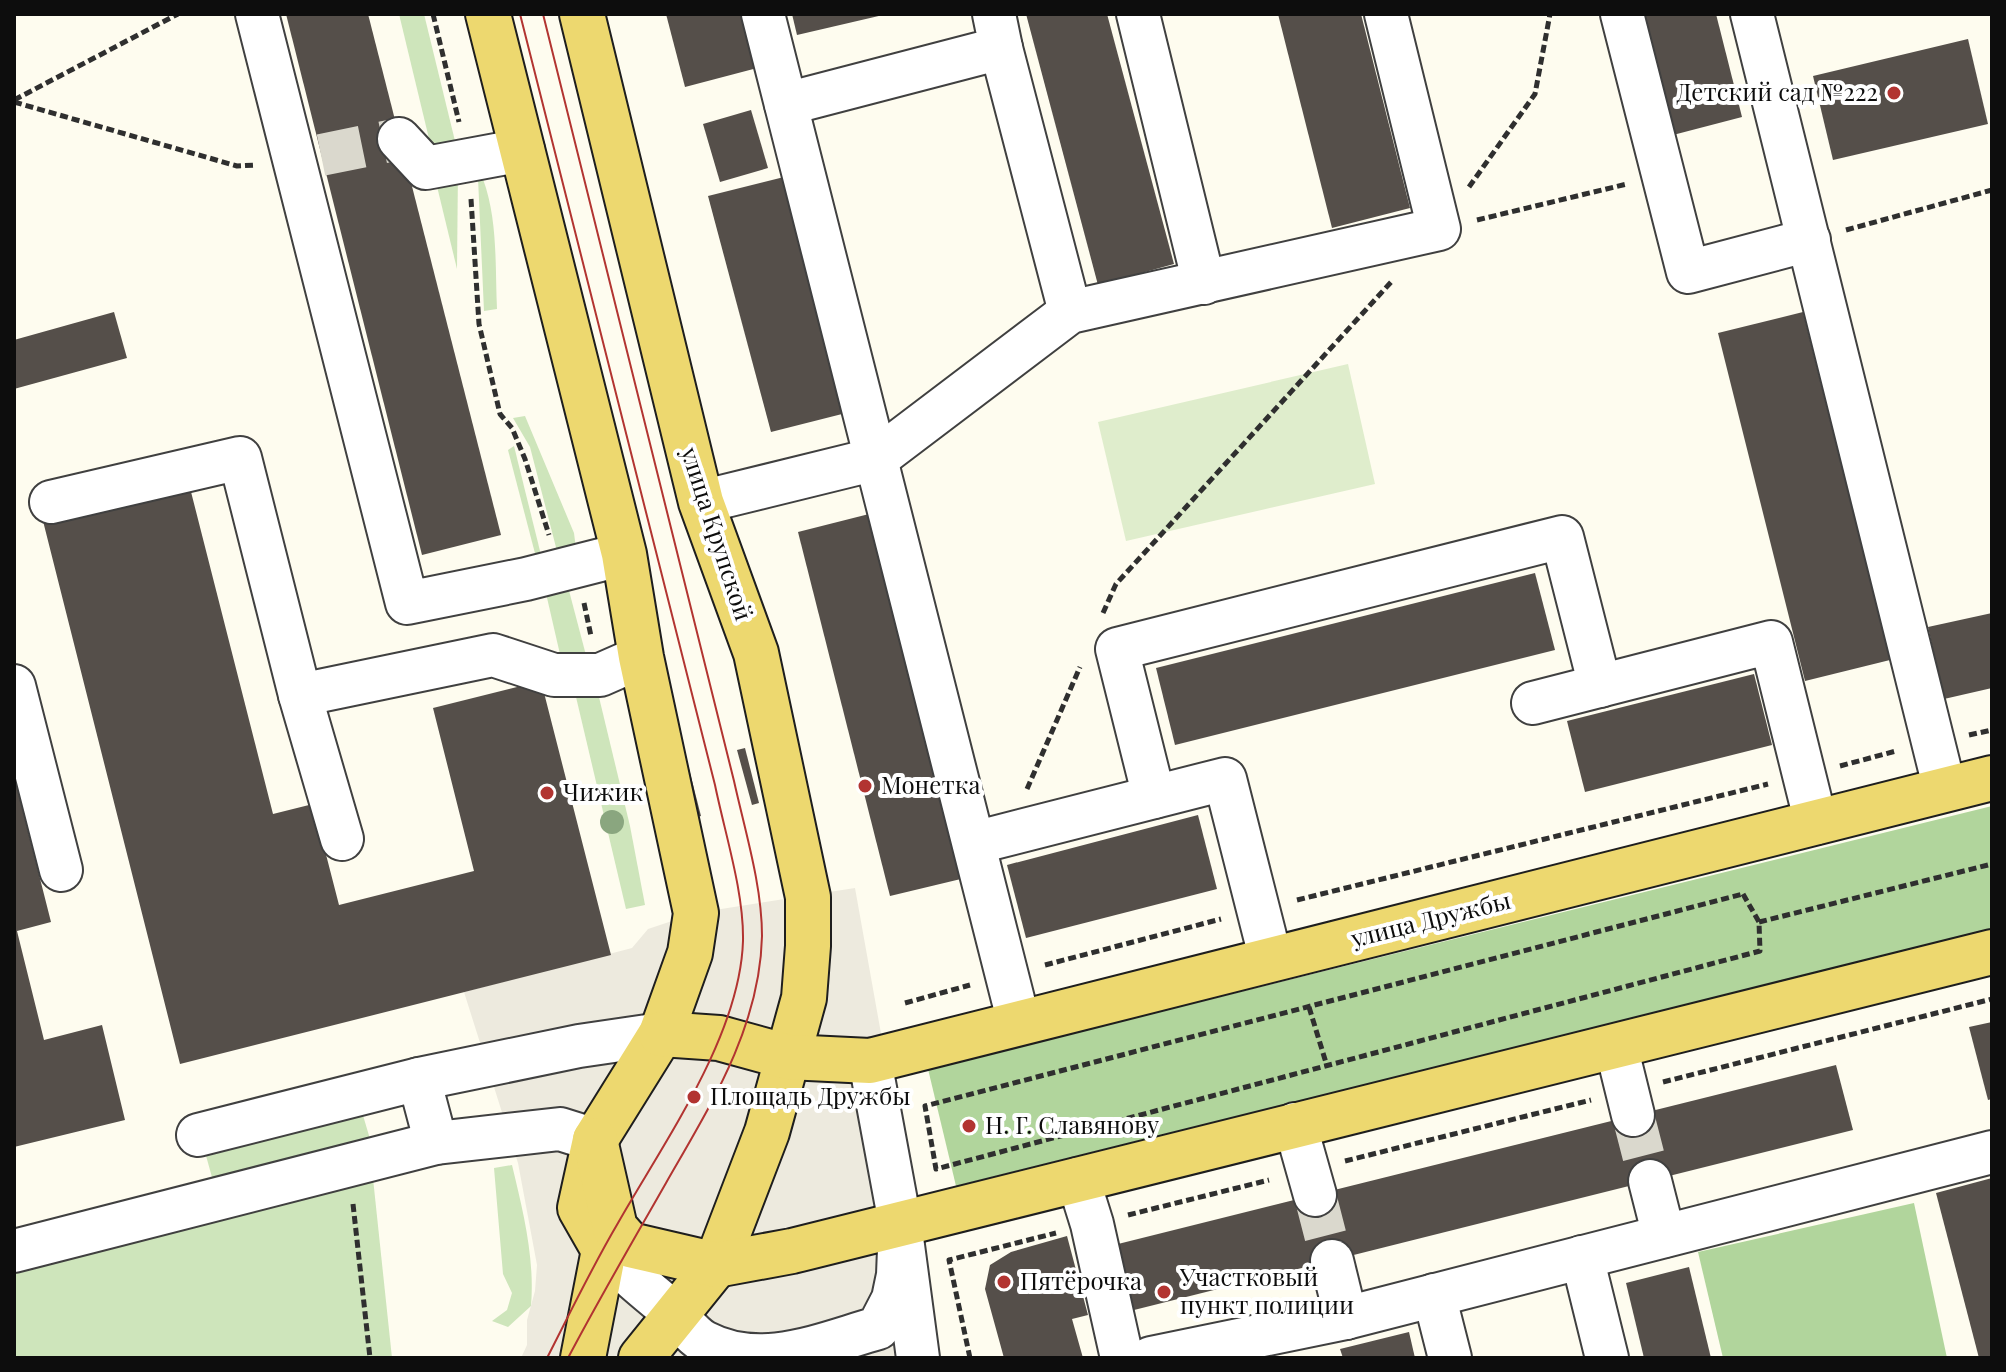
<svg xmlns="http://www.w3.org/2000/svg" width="2006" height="1372" viewBox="0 0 2006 1372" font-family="'Playfair Display',serif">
  <rect width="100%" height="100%" fill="#fefcef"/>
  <g fill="#cee5bb">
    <polygon points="399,14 424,14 455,141 431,147"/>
    <polygon points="458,168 457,269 434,174"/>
    <path d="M478,178L483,179C498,220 495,266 497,309L484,311Z"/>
    <polygon points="525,416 574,533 576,549 558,555 530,447 513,418"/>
    <polygon points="514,446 542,559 537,561 508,450"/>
    <polygon points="567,583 587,659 562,663 545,589"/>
    <polygon points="598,693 630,826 645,905 626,909 576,697"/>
    <polygon points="362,1112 370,1139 213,1181 205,1152"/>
    <path d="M512,1165C523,1211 535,1258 531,1306L508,1327L492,1321L507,1310L512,1293L503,1274L494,1168Z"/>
    <polygon points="372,1169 392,1358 14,1358 14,1271"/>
  </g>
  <g fill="#b1d59c">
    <polygon points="1992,806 1992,929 956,1186 928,1069"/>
    <polygon points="1914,1203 1947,1358 1723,1358 1698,1252"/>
  </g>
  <polygon fill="#dfedcc" points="1348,364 1375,484 1126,541 1098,422"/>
  <polygon fill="#edeade" points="855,888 939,1358 521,1358 527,1345 527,1320 535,1291 537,1265 518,1163 464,992 632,948 648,929 696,913"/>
  <g fill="#554f4a">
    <polygon points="286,14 368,14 501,535 422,555"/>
    <polygon points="666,14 747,14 761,67 685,87"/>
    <polygon points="792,14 882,14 883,15 797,35"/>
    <polygon points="1026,14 1107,14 1174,264 1098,285"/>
    <polygon points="1278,14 1361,14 1410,208 1332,228"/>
    <polygon points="1643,14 1716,14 1742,117 1673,135"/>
    <polygon points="1968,39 1988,124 1833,160 1813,76"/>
    <polygon points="751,110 768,168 720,182 703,124"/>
    <polygon points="784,177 846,413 771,432 708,196"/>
    <polygon points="114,312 127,358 14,389 14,340"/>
    <polygon points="1803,312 1890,660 1805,681 1718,333"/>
    <polygon points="188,480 273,814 313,804 339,905 474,871 433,708 541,681 611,955 180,1064 42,517"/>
    <polygon points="873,513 965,878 890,896 798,532"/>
    <polygon points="1535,573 1555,650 1175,745 1156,668"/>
    <polygon points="1992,613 1992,688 1944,699 1928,627"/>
    <polygon points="1754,674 1772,745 1585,792 1567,721"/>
    <polygon points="745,748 759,803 752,805 737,750"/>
    <polygon points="687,761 701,816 694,818 680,763"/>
    <polygon points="14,776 51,922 17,931 44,1040 102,1025 125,1120 14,1147"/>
    <polygon points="1198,815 1217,889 1026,938 1007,865"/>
    <polygon points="1992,1022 1992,1099 1988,1100 1969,1027"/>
    <polygon points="1836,1065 1853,1130 1134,1310 1118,1244"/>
    <polygon points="1992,1178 1992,1358 1979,1358 1936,1193"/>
    <polygon points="1067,1236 1088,1315 1072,1319 1083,1358 1004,1358 985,1289 990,1265 1011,1252"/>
    <polygon points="1689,1267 1711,1358 1644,1358 1626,1283"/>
    <polygon points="1409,1332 1415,1358 1343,1358 1340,1349"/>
  </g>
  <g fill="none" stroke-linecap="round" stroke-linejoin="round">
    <g stroke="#dad8cd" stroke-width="42" stroke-dasharray="42 21" stroke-linecap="butt">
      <polyline points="321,155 399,139"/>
      <polyline points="1633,1115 1650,1181"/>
      <polyline points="1315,1195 1332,1261"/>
    </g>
    <g stroke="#404040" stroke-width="46">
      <g id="minor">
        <polyline points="257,14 407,603 526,579 624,554"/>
        <polyline points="763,14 1019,1023"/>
        <polyline points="1138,14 1204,283"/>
        <polyline points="1622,14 1688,272 1809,240"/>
        <polyline points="1752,14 1945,790"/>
        <polyline points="1001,48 1070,312"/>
        <polyline points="786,104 1001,48 994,14"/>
        <polyline points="399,139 426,168 523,150"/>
        <polyline points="51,502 240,458 300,695 493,655 554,675 600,675 641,657"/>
        <polyline points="701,502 876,459 1070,312 1439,229 1386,14"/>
        <polyline points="14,686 61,870"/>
        <polyline points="300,695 342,839"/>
        <polyline points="1533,703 1771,642 1816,823"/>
        <polyline points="1154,797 1117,649 1562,537 1600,686"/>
        <polyline points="974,843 1225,779 1271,960"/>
        <polyline points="1616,1046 1633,1115"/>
        <polyline points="870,1061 900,1223 918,1358"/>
        <polyline points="419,1079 579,1046 661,1034"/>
        <polyline points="1295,1124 1315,1195"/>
        <polyline points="198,1135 419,1079 436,1143"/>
        <polyline points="1078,1179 1092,1224 1122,1358"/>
        <polyline points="1650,1181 1664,1236"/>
        <path d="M604,1250C623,1272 646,1289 668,1308C680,1318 691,1335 704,1342C761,1372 821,1344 878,1328L893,1299L898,1275L900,1223"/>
        <polyline points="14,1251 436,1143 560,1129 595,1140"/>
        <polyline points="1582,1257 1607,1358"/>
        <polyline points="1332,1261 1346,1318"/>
        <polyline points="1434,1295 1450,1358"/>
        <polyline points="1151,1358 1346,1318 1992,1152"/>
      </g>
    </g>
    <g stroke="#1e1e1e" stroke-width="48">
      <g id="major">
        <polyline points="488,14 624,554 641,657 696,913 690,953 661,1034 595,1140 580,1208 604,1250 583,1358"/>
        <polyline points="582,14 701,502 756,653 808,897 808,946 804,998 767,1132 716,1265 641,1358"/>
        <polyline points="661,1034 719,1038 788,1057 870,1061 1992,778"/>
        <polyline points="595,1140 615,1228 630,1245 716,1265 792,1251 1992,952"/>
      </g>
    </g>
    <g stroke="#2f2f2f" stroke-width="5" stroke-dasharray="8 4" stroke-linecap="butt">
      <polyline points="433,14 459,122"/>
      <polyline points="14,100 178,14"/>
      <polyline points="14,102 237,166 256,165"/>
      <polyline points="1469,187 1535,94 1550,14"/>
      <polyline points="471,199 479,324 500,414 512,428 525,459 549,535"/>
      <polyline points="1477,220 1627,184"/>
      <polyline points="1846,230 1992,190"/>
      <polyline points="584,603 591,636"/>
      <polyline points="1103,613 1116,584 1392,281"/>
      <polyline points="1969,735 1992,730"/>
      <polyline points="1840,766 1896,751"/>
      <polyline points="1027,789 1080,667"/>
      <polygon points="1743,894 1759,922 1760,951 936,1169 925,1106"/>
      <polyline points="1297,900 1768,784"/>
      <polyline points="1759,922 1992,864"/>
      <polyline points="1045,965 1221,919"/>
      <polyline points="905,1003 970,985"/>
      <polyline points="1309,1007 1327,1066"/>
      <polyline points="1663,1082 1992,999"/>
      <polyline points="1345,1161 1591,1100"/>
      <polyline points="353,1204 370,1358"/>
      <polyline points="1128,1215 1269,1180"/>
      <polyline points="970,1358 949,1260 1056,1233"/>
    </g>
    <use href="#minor" stroke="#fff" stroke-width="42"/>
    <use href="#major" stroke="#edd86f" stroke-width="44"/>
    <g stroke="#b23431" stroke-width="2">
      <path d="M520,14L715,785C725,834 744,892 743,941C740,1036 664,1142 618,1223C592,1267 570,1313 547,1358"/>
      <path d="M543,14L734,781C745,831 762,885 762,936C760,1028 710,1106 666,1183C633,1241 599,1299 568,1358"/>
    </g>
  </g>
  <circle fill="#8aa67f" cx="612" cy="822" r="12"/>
  <g fill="#b23431" stroke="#fff" stroke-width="3">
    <circle cx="1894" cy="93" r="8"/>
    <circle cx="865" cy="786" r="8"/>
    <circle cx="547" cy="793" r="8"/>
    <circle cx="694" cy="1097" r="8"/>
    <circle cx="969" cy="1126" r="8"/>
    <circle cx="1004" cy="1282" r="8"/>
    <circle cx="1164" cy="1292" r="8"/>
  </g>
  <g text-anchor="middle" stroke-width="8" stroke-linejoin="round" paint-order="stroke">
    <g font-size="24" fill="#0d0d0d" stroke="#fff" text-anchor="start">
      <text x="1878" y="101" text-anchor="end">Детский сад №222</text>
      <text x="881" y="794">Монетка</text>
      <text x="563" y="801">Чижик</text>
      <text x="710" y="1105">Площадь Дружбы</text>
      <text x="985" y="1134">Н. Г. Славянову</text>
      <text x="1180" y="1286">Участковый<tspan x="1180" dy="28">пункт полиции</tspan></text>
      <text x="1020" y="1290">Пятёрочка</text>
    </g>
    <g font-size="24" fill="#0d0d0d" stroke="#fff">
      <text transform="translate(716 534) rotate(72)" y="8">улица Крупской</text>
      <text transform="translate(1431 920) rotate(-14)" y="8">улица Дружбы</text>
    </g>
  </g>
  <rect width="2006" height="1372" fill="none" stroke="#0d0d0d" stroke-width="32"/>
</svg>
